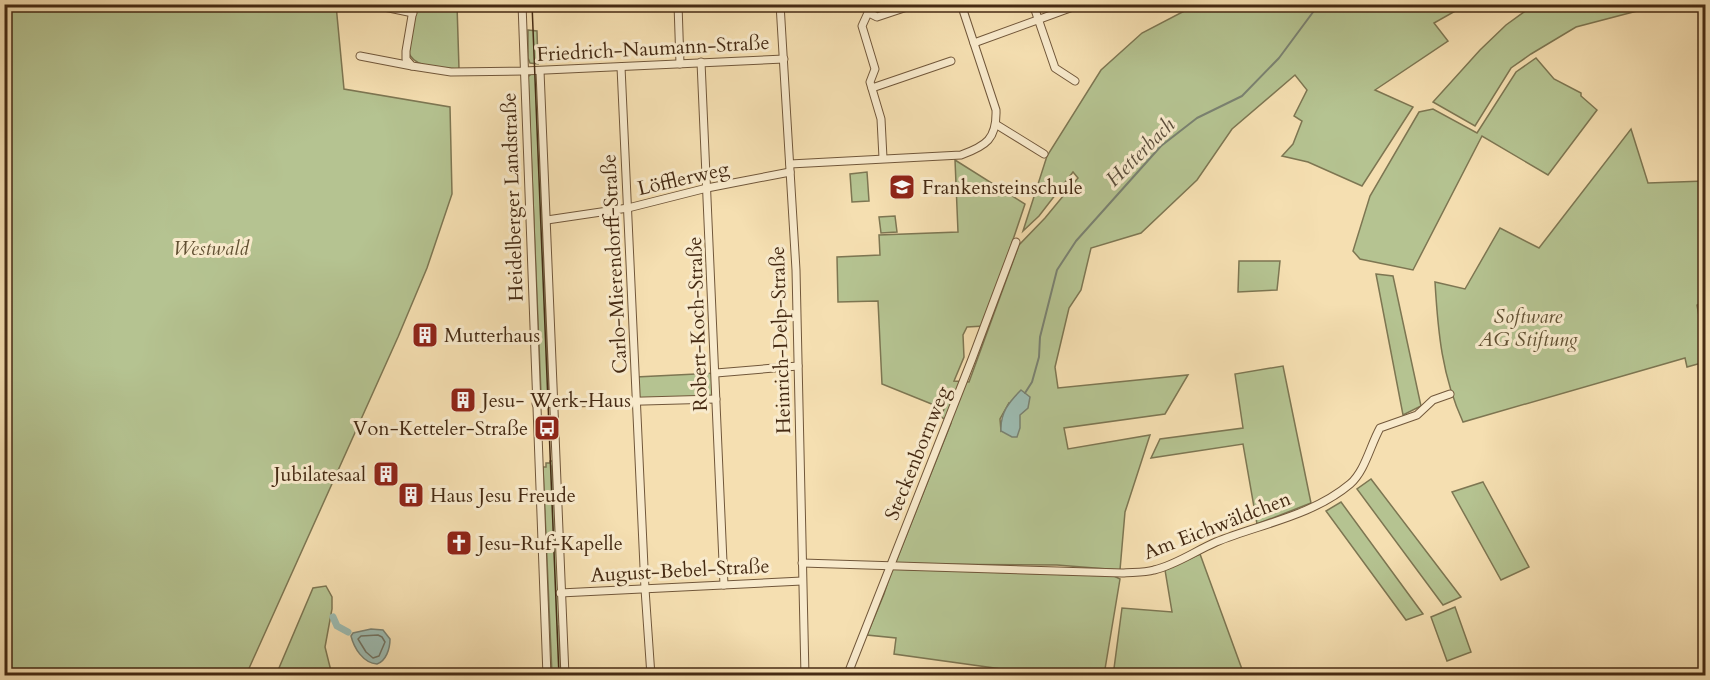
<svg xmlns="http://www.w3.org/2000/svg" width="1710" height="680" viewBox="0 0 1710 680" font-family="Cardo,serif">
  <rect width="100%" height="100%" fill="#f5dfb1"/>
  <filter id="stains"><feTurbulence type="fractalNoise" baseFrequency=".00333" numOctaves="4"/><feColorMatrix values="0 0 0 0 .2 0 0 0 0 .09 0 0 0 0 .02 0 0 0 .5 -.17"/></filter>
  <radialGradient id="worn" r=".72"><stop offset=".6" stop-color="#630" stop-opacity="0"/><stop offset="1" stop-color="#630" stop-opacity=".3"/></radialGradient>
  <g fill="#b5c391" stroke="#7d7652" stroke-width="1.5" fill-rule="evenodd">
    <path d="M1253,4L1466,5L1434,23L1448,41L1375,90L1413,107L1362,186L1308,162L1282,156L1293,144L1302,121L1294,116L1307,90L1295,75L1232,129L1197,180L1141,233L1091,248L1081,290L1069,308L1055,367L1058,388L1188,375L1165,414L1064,428L1068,449L1150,435L1125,512L1120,570L1057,565L895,564L951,423L941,417L944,409L882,384L878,301L838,302L837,257L880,255L879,235L958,232L955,160L1025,204L984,326L967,327L963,335L964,357L954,381L969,382L1019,245L1045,218L1078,178L1073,172L1039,216L1023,231L1047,156L1101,70L1142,33L1190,8L1220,5ZM1009,403L1027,408L1001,431L1000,419Z"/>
    <polygon points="1535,4 1660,5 1576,27 1531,54 1511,68 1475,126 1433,102 1480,50 1506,25"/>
    <polygon points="4,5 336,5 344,89 450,107 452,194 427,268 398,337 246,675 5,675"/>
    <path d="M417,5H457L459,69C443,67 414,70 408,51Z"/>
    <polygon points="528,30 537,31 538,64 530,63 528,58"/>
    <polygon points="1536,58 1554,79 1581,93 1581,96 1597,110 1548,175 1482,136 1413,270 1360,259 1353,251 1370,196 1419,112 1433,109 1477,133 1516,72"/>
    <polygon points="531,74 537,74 549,396 544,398 544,394 541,394 528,77"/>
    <path d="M1631,129L1648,183L1705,181V300L1697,305L1705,349V362L1687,367L1685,358L1463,422C1442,376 1438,333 1435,282L1465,289L1500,228L1539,248Z"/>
    <polygon points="867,172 869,201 852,202 850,174"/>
    <polygon points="895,216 897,232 881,233 879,217"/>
    <polygon points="1239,261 1280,261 1277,290 1238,292"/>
    <polygon points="1376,274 1393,276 1421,406 1403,415"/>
    <polygon points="1283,366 1311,503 1257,524 1243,444 1151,458 1160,439 1243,428 1235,374"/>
    <polygon points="716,373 716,399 637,401 636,377"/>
    <polygon points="550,461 554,461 552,466 561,625 559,626 561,675 552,675 543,467 546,467 546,463 550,463"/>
    <polygon points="1371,479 1461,597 1443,605 1357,489"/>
    <polygon points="1483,482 1529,567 1501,580 1452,492"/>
    <polygon points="1341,502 1423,614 1406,620 1326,511"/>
    <polygon points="1200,554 1243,672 1220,676 1113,676 1122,608 1172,612 1165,570"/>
    <polygon points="892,569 1114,576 1120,579 1104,675 1044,675 894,654 896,638 867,635 884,594"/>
    <polygon points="326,586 332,597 332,609 325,647 332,675 276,675 313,588"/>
    <polygon points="1455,607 1471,652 1447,661 1431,617"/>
  </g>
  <g fill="#9dbcb2" stroke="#7a8272" stroke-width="1.5">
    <path d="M1021,390L1030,397L1028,408L1020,415V428L1017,437H1012L1001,431C1000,413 1009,402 1021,390Z"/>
    <path d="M371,629L383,630L390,639C390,649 386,661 377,664C363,663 354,648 351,636L353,633Z"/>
  </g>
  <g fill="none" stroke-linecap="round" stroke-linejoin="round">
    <polygon stroke="#717362" stroke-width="1.5" points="378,635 382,637 385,642 379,656 373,658 366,652 358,639 361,636"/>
    <polyline stroke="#7a8272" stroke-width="2" points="1025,393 1032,382 1039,357 1040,337 1057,270 1076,241 1161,146 1197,118 1242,96 1279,58 1319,4"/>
    <polyline stroke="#9dbcb2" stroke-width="7" points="333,617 337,626 348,632"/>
    <g stroke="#71573a" stroke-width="9">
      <g id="minor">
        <polyline points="370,4 413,13"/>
        <polyline points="414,4 406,51 406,59 412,66 451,72 524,71 784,59"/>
        <polyline points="522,4 547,676"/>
        <polyline points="678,4 680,64"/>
        <polyline points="780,4 796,270 805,676"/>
        <polyline points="872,4 862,26 875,69 870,82 881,119 883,158"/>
        <polyline points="1033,4 1055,68 1075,81"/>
        <polyline points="869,13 877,17 913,5"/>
        <polyline points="974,43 1081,4"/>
        <polyline points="360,56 412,66"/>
        <polyline points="701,62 724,585"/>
        <polyline points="621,67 645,589 651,676"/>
        <polyline points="540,71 565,676"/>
        <polyline points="872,88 951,61"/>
        <polyline points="997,125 1044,154"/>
        <path d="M790,164L961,155C986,146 997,139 996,110L961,4"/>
        <polyline points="547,220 628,208 707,188 790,172"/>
        <polyline points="716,373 798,366"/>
        <polyline points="536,404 716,399"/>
        <path d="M802,563L1122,573C1132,572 1144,573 1154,570C1176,565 1195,551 1216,542C1260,524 1312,516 1350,484C1365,471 1370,446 1380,428L1417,415L1433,400L1450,394"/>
        <polyline points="560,593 802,581"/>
        <polyline points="847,676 972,359 1016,242"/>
      </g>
    </g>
    <use href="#minor" stroke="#f8eacc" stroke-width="7"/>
    <polyline stroke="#452a13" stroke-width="1.5" points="532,4 559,676"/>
  </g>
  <defs>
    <g id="school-square" transform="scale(1.35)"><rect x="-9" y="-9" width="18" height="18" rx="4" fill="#8f2418" stroke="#f8eacc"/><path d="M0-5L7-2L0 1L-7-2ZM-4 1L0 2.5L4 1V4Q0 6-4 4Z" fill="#fff"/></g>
    <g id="building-square" transform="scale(1.35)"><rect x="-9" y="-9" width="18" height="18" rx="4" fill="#8f2418" stroke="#f8eacc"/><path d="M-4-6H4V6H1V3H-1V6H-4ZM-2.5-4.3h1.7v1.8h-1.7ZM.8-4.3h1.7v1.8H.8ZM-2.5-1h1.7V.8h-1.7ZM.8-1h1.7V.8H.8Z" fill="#fff"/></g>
    <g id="bus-square" transform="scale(1.35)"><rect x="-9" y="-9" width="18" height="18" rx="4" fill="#8f2418" stroke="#f8eacc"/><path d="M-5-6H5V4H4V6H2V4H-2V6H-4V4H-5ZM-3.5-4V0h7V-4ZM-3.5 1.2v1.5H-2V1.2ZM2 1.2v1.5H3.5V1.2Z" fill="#fff"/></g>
    <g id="church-square" transform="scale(1.35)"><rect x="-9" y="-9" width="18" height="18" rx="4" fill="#8f2418" stroke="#f8eacc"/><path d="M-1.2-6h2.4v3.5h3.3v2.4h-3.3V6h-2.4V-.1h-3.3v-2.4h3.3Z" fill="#fff"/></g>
  </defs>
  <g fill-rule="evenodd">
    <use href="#school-square" x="902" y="187"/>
    <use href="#building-square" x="425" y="335"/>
    <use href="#building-square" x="463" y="400"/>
    <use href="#bus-square" x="547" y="428"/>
    <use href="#building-square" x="386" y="474"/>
    <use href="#building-square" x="411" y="495"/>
    <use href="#church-square" x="459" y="543"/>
  </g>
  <g text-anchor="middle" stroke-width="6" stroke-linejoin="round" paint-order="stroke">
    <g font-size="20" fill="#452a13" stroke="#f8eacc">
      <text transform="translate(653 48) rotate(-3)" y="7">Friedrich-Naumann-Straße</text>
      <text transform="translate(683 178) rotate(-13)" y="7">Löfflerweg</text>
      <text transform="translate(512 197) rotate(-92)" y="7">Heidelberger Landstraße</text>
      <text transform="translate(614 264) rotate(-93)" y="7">Carlo-Mierendorff-Straße</text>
      <text transform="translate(697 324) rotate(-92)" y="7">Robert-Koch-Straße</text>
      <text transform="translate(780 340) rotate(-92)" y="7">Heinrich-Delp-Straße</text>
      <text transform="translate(917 453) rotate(-68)" y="7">Steckenbornweg</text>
      <text transform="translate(1217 525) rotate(-21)" y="7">Am Eichwäldchen</text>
      <text transform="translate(680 570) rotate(-3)" y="7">August-Bebel-Straße</text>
    </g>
    <g font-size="20" fill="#452a13" stroke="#f8eacc" text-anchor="start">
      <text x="922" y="194">Frankensteinschule</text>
      <text x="444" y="342">Mutterhaus</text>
      <text x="482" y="407">Jesu- Werk-Haus</text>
      <text x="528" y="435" text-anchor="end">Von-Ketteler-Straße</text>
      <text x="366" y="481" text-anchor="end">Jubilatesaal</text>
      <text x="430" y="502">Haus Jesu Freude</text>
      <text x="478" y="550">Jesu-Ruf-Kapelle</text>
    </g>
    <g font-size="20" font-style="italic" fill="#615032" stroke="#f8eacc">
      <text x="211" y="255">Westwald</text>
      <text x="1528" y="323">Software<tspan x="1528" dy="23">AG Stiftung</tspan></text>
    </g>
    <g font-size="21" font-style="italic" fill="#5b4e3b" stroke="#f8eacc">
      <text transform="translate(1140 152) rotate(-45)" y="7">Hetterbach</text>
    </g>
  </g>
  <rect width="1710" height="680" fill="none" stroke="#f5dfb1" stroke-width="24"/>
  <rect x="6" y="6" width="1698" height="668" fill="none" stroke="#452a13" stroke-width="3"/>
  <rect x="12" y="12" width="1686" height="656" fill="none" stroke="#452a13" stroke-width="1.5"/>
  <rect width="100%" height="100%" filter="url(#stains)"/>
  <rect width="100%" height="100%" fill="url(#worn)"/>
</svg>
